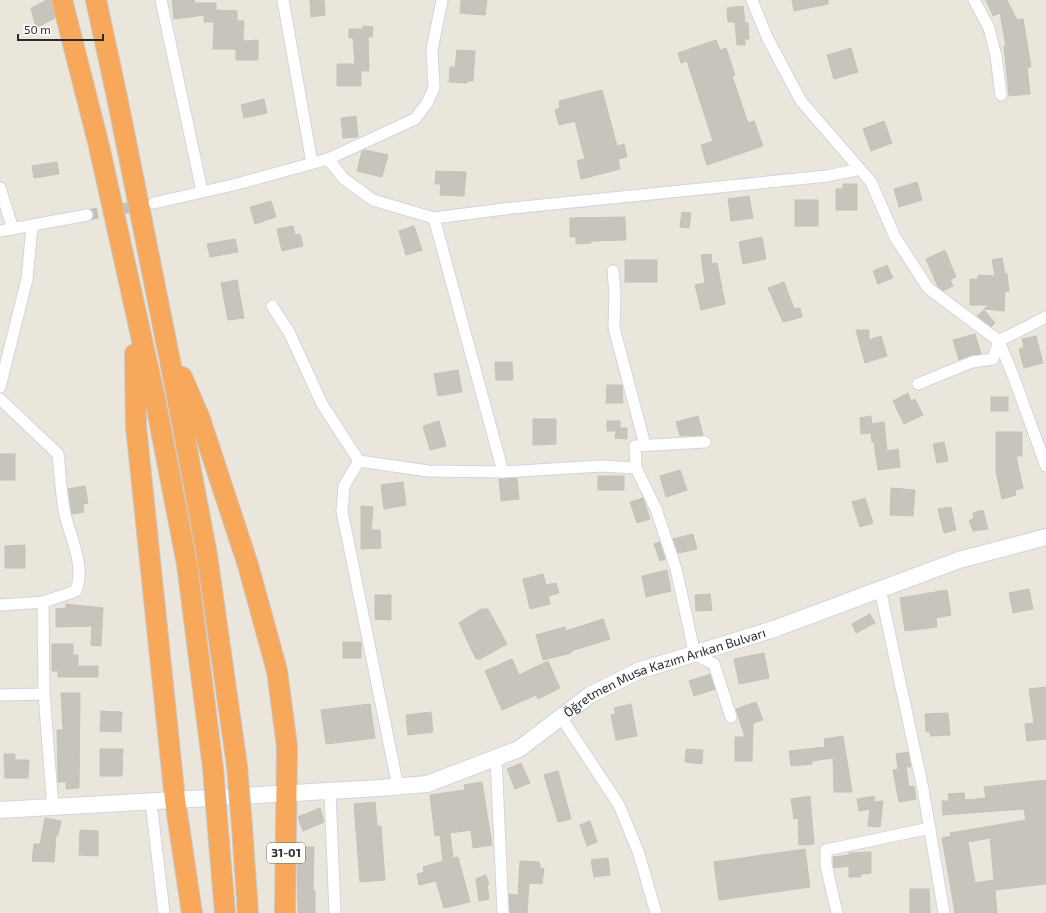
<svg xmlns="http://www.w3.org/2000/svg" width="1046" height="913" viewBox="0 0 1046 913" font-family="'Exo 2',sans-serif">
  <rect width="100%" height="100%" fill="#ebe6dc"/>
  <g fill="#c7c4bb" stroke="#c7c2b6" fill-rule="evenodd">
    <polygon points="47,0 51,0 55,18 36,28 31,8"/>
    <polygon points="172,0 194,0 195,3 216,3 216,10 237,11 237,21 244,21 243,41 258,40 258,60 236,60 236,49 213,49 214,22 204,22 204,15 174,19"/>
    <polygon points="310,0 324,0 325,15 311,17"/>
    <polygon points="461,0 487,0 485,15 460,13"/>
    <polygon points="792,0 828,0 828,4 794,11"/>
    <polygon points="986,0 1007,0 1017,20 1023,19 1031,67 1027,67 1030,94 1009,96 1004,46 1006,46 1000,13 993,16"/>
    <polygon points="743,6 745,23 748,23 749,39 745,39 745,45 737,45 735,22 728,22 727,8"/>
    <polygon points="363,26 373,27 372,37 368,37 369,71 361,71 361,86 337,86 337,64 355,64 353,38 349,38 349,29 363,29"/>
    <polygon points="716,40 720,50 726,48 735,75 732,76 748,123 754,121 763,146 707,165 701,145 713,141 687,61 681,63 678,53"/>
    <polygon points="851,48 858,72 834,79 827,55"/>
    <polygon points="457,50 475,51 473,81 467,81 467,83 449,82 450,67 455,67"/>
    <polygon points="602,90 617,146 624,144 627,157 618,159 620,169 581,179 577,161 585,159 575,121 559,125 555,110 560,108 559,101"/>
    <polygon points="264,99 267,113 244,118 241,105"/>
    <polygon points="356,116 358,137 343,138 341,118"/>
    <polygon points="884,121 892,143 871,151 863,129"/>
    <polygon points="365,150 388,155 382,177 357,171 362,151"/>
    <polygon points="57,162 59,174 34,178 32,166"/>
    <polygon points="436,171 466,172 464,196 440,195 441,184 435,184"/>
    <polygon points="917,182 922,200 899,207 894,189"/>
    <polygon points="843,184 857,184 857,210 836,210 836,189 843,189"/>
    <polygon points="749,196 753,218 731,221 728,199"/>
    <rect x="795" y="200" width="23" height="26"/>
    <polygon points="271,201 276,217 255,224 250,207"/>
    <polygon points="682,212 691,213 689,228 680,227"/>
    <polygon points="625,217 626,240 591,241 591,243 576,244 576,237 570,237 570,218"/>
    <polygon points="293,226 295,235 300,234 303,246 282,251 277,229"/>
    <polygon points="414,226 422,250 406,255 399,231"/>
    <polygon points="762,237 766,259 743,264 739,242"/>
    <polygon points="235,239 238,252 210,257 207,244"/>
    <polygon points="945,250 956,277 950,280 953,286 943,291 938,287 926,259"/>
    <polygon points="711,254 712,264 717,263 725,304 701,310 695,285 705,283 701,255"/>
    <polygon points="1002,258 1005,274 1007,274 1009,291 1005,292 1004,311 984,309 989,305 970,305 970,279 978,279 978,275 995,276 992,260"/>
    <rect x="625" y="260" width="32" height="22"/>
    <polygon points="887,265 893,278 878,284 873,271"/>
    <polygon points="237,280 244,318 228,320 221,283"/>
    <polygon points="784,282 794,309 800,308 802,317 783,322 768,288"/>
    <polygon points="984,310 995,323 991,327 977,316"/>
    <polygon points="856,330 869,330 869,340 881,336 887,356 865,363"/>
    <polygon points="975,334 981,354 959,360 953,340"/>
    <polygon points="1036,336 1043,363 1024,368 1019,349 1024,347 1022,339"/>
    <polygon points="495,362 512,362 513,380 496,380"/>
    <polygon points="458,370 462,392 438,396 434,374"/>
    <polygon points="607,385 622,385 623,403 606,403"/>
    <polygon points="908,393 911,401 915,399 923,415 904,424 893,401"/>
    <rect x="991" y="397" width="17" height="14"/>
    <polygon points="698,416 703,435 680,436 676,422"/>
    <polygon points="871,416 872,424 884,422 887,451 898,449 900,467 878,470 874,442 872,442 871,433 861,434 860,418"/>
    <polygon points="533,419 556,419 556,444 533,445"/>
    <polygon points="439,421 446,446 430,450 423,426"/>
    <polygon points="607,421 620,421 620,428 627,428 627,439 615,438 616,431 607,431"/>
    <polygon points="996,432 1022,432 1022,456 1016,456 1023,488 1015,490 1016,495 1002,499 996,472"/>
    <polygon points="944,442 948,461 937,463 933,444"/>
    <rect x="0" y="454" width="15" height="26"/>
    <polygon points="680,470 687,490 666,497 660,476"/>
    <rect x="598" y="476" width="26" height="14"/>
    <polygon points="517,478 519,499 501,501 499,479"/>
    <polygon points="403,482 406,505 384,509 381,485"/>
    <polygon points="85,486 88,503 83,504 84,512 72,514 68,489"/>
    <polygon points="891,488 915,490 913,516 890,515"/>
    <polygon points="643,498 650,519 637,523 630,502"/>
    <polygon points="865,498 873,523 860,527 852,502"/>
    <polygon points="361,506 373,507 371,530 380,530 381,548 361,549"/>
    <polygon points="951,507 956,530 944,533 938,509"/>
    <polygon points="983,510 988,529 973,531 969,521 974,518 973,513"/>
    <polygon points="693,534 697,549 678,553 673,539"/>
    <polygon points="660,542 665,559 660,561 654,544"/>
    <polygon points="25,545 25,568 5,568 5,546"/>
    <polygon points="667,570 671,591 646,597 642,576"/>
    <polygon points="543,574 546,585 556,583 559,593 548,596 550,604 530,609 523,579"/>
    <polygon points="1029,589 1033,609 1013,613 1009,593"/>
    <polygon points="947,590 951,615 936,618 937,627 905,631 900,598"/>
    <polygon points="710,594 712,610 696,611 695,595"/>
    <polygon points="375,595 391,595 391,620 375,619"/>
    <polygon points="66,604 103,608 101,646 91,645 92,626 56,627 56,609 66,608"/>
    <polygon points="481,609 488,609 507,644 480,659 476,659 459,623"/>
    <polygon points="870,614 875,623 856,633 852,624"/>
    <polygon points="603,619 610,639 571,651 571,653 543,660 536,635 565,627 566,631"/>
    <rect x="343" y="642" width="18" height="16"/>
    <polygon points="52,644 73,644 73,655 78,655 78,666 98,666 98,677 58,677 58,671 52,671"/>
    <polygon points="764,653 769,678 739,684 734,659"/>
    <polygon points="512,659 519,675 548,661 560,688 538,699 536,695 502,710 485,671"/>
    <polygon points="710,674 715,689 694,696 689,681"/>
    <polygon points="1046,687 1046,739 1027,741 1025,724 1034,723 1029,689"/>
    <polygon points="61,693 80,693 79,788 66,789 66,782 58,782 57,730 63,730"/>
    <polygon points="756,702 763,720 753,723 752,761 735,761 735,737 745,737 736,709"/>
    <polygon points="370,704 375,738 326,744 321,710"/>
    <polygon points="631,704 637,736 616,740 611,715 616,714 614,708"/>
    <polygon points="101,711 122,712 121,732 100,731"/>
    <polygon points="431,712 433,732 408,735 406,715"/>
    <polygon points="948,713 950,735 931,736 930,732 926,732 925,714"/>
    <polygon points="843,736 852,792 834,792 833,758 812,761 812,764 791,766 789,751 825,747 824,739"/>
    <polygon points="100,749 123,749 122,776 100,776"/>
    <polygon points="686,749 703,750 702,764 685,762"/>
    <polygon points="908,752 911,767 906,767 909,787 914,786 916,799 899,802 893,770 898,769 896,754"/>
    <polygon points="4,754 15,754 15,760 29,760 28,778 5,778"/>
    <polygon points="521,763 530,783 515,789 507,769"/>
    <polygon points="558,771 571,819 558,822 544,775"/>
    <path d="M1046,780V884L995,890L997,913H955L942,838L951,836L950,833L1026,820L1024,809L943,815L942,801H949L948,794L964,793L965,800L986,798L984,787ZM990,838L994,880L975,883L968,842Z"/>
    <polygon points="482,782 492,845 473,848 471,830 450,833 453,858 458,857 470,902 444,908 436,881 419,885 417,874 424,872 423,867 443,861 440,835 435,836 430,795 465,790 464,785"/>
    <polygon points="810,796 814,844 799,845 798,818 794,819 791,799"/>
    <polygon points="874,796 875,802 883,801 880,827 868,826 870,809 859,811 857,799"/>
    <polygon points="375,802 377,826 381,826 385,880 360,882 354,804"/>
    <polygon points="320,808 324,822 303,831 298,817"/>
    <polygon points="45,818 61,821 58,835 56,835 54,862 32,861 34,844 40,844"/>
    <polygon points="590,821 597,842 587,846 580,825"/>
    <polygon points="80,830 98,831 98,856 79,855"/>
    <polygon points="303,847 314,847 313,890 315,890 315,913 298,913 297,853 303,853"/>
    <polygon points="805,849 810,887 719,900 714,862"/>
    <polygon points="871,852 871,873 861,874 861,877 849,877 849,866 834,868 833,857 849,855 849,853"/>
    <polygon points="608,858 610,875 594,877 591,860"/>
    <polygon points="520,861 539,862 541,869 544,868 542,884 529,883 527,913 510,913 509,894 518,895"/>
    <polygon points="486,875 489,884 487,884 489,899 479,901 476,879"/>
    <polygon points="910,889 929,889 930,913 910,913"/>
  </g>
  <g fill="none" stroke-linecap="round" stroke-linejoin="round">
    <polyline stroke="#c4c0b8" stroke-width="11" stroke-dasharray="11 5.5" stroke-linecap="butt" points="87,215 144,205"/>
    <g stroke="#d1d4e2" stroke-width="13">
      <g id="street">
        <polyline points="161,0 202,191"/>
        <polyline points="283,0 312,163"/>
        <polyline points="752,0 767,37 801,101 871,182 895,237 928,288 999,341 1014,378 1046,466"/>
        <polyline points="974,0 989,28 996,56 1001,95"/>
        <polyline points="328,159 344,179 373,200 434,218 504,209 827,176 860,169"/>
        <polyline points="0,188 13,229"/>
        <polyline points="154,203 233,185 328,159 415,119 427,103 434,88 432,50 442,0"/>
        <polyline points="434,218 503,472"/>
        <polyline points="0,231 87,215"/>
        <polyline points="613,271 615,293 614,328 645,445"/>
        <polyline points="272,306 289,332 322,404 359,461 428,471 503,472 601,466 636,468 656,509 676,569 695,655 714,664 731,717"/>
        <polyline points="918,384 972,362 993,359 999,341 1046,317"/>
        <polyline points="0,387 27,279 32,227"/>
        <path d="M0,399L58,454C60,472 61,491 64,510C69,536 86,564 76,591L43,602L0,605"/>
        <polyline points="359,461 344,486 342,511 398,787"/>
        <polyline points="636,468 635,446 705,442"/>
        <polyline points="880,589 923,789 944,913"/>
        <polyline points="43,602 44,694 53,808"/>
        <polyline points="0,695 44,694"/>
        <polyline points="561,717 619,805 639,854 656,913"/>
        <polyline points="496,758 503,913"/>
        <polyline points="330,791 335,913"/>
        <polyline points="151,802 164,913"/>
        <polyline points="837,913 826,865 826,850 930,828"/>
      </g>
    </g>
    <g stroke="#d1d4e2" stroke-width="18">
      <g id="secondary">
        <path id="s1" d="M0,810L380,788L427,784L519,749L590,695L638,671L774,629L959,560L1046,537"/>
      </g>
    </g>
    <g stroke="#c8c8c8" stroke-width="22">
      <g id="highway">
        <polyline points="62,0 99,146 154,394 187,564 213,768"/>
        <polyline points="96,0 117,97 175,386 207,555 237,766"/>
        <polyline points="135,354 136,426 175,800 192,913"/>
        <polyline points="182,377 200,419 248,565 277,671 287,746 285,913"/>
        <polyline points="242,827 248,913"/>
        <polyline points="218,830 225,913"/>
      </g>
    </g>
    <use href="#street" stroke="#fff" stroke-width="11"/>
    <use href="#secondary" stroke="#fff" stroke-width="16"/>
    <use href="#highway" stroke="#f8a85a" stroke-width="20"/>
    <g stroke="#c8c8c8" stroke-width="22" stroke-linecap="butt">
      <g id="highway-bridge">
        <polyline points="237,766 242,827"/>
        <polyline points="213,768 218,830"/>
      </g>
    </g>
    <use href="#highway-bridge" stroke="#f8a85a" stroke-width="20"/>
  </g>
  <g text-anchor="middle" stroke-width="4" stroke-linejoin="round" paint-order="stroke">
    <rect fill="#fff" stroke="#6a6a6a" stroke-width="1" x="267" y="843" width="38" height="20" rx="3"/>
    <g font-size="12" font-weight="bold" fill="#2a2a2a">
      <text x="286" y="857">31-01</text>
    </g>
    <g font-size="13" fill="#2a2a2a" stroke="#fff">
      <text dy="5" stroke="none"><textPath href="#s1" startOffset="693">Öğretmen Musa Kazım Arıkan Bulvarı</textPath></text>
    </g>
  </g>
  <path d="M18 34v6h85v-6" fill="none" stroke="#2a2a2a" stroke-width="2"/>
  <text x="24" y="34" font-size="12" fill="#2a2a2a" stroke="#ffffff" stroke-width="3" paint-order="stroke">50 m</text>
</svg>
